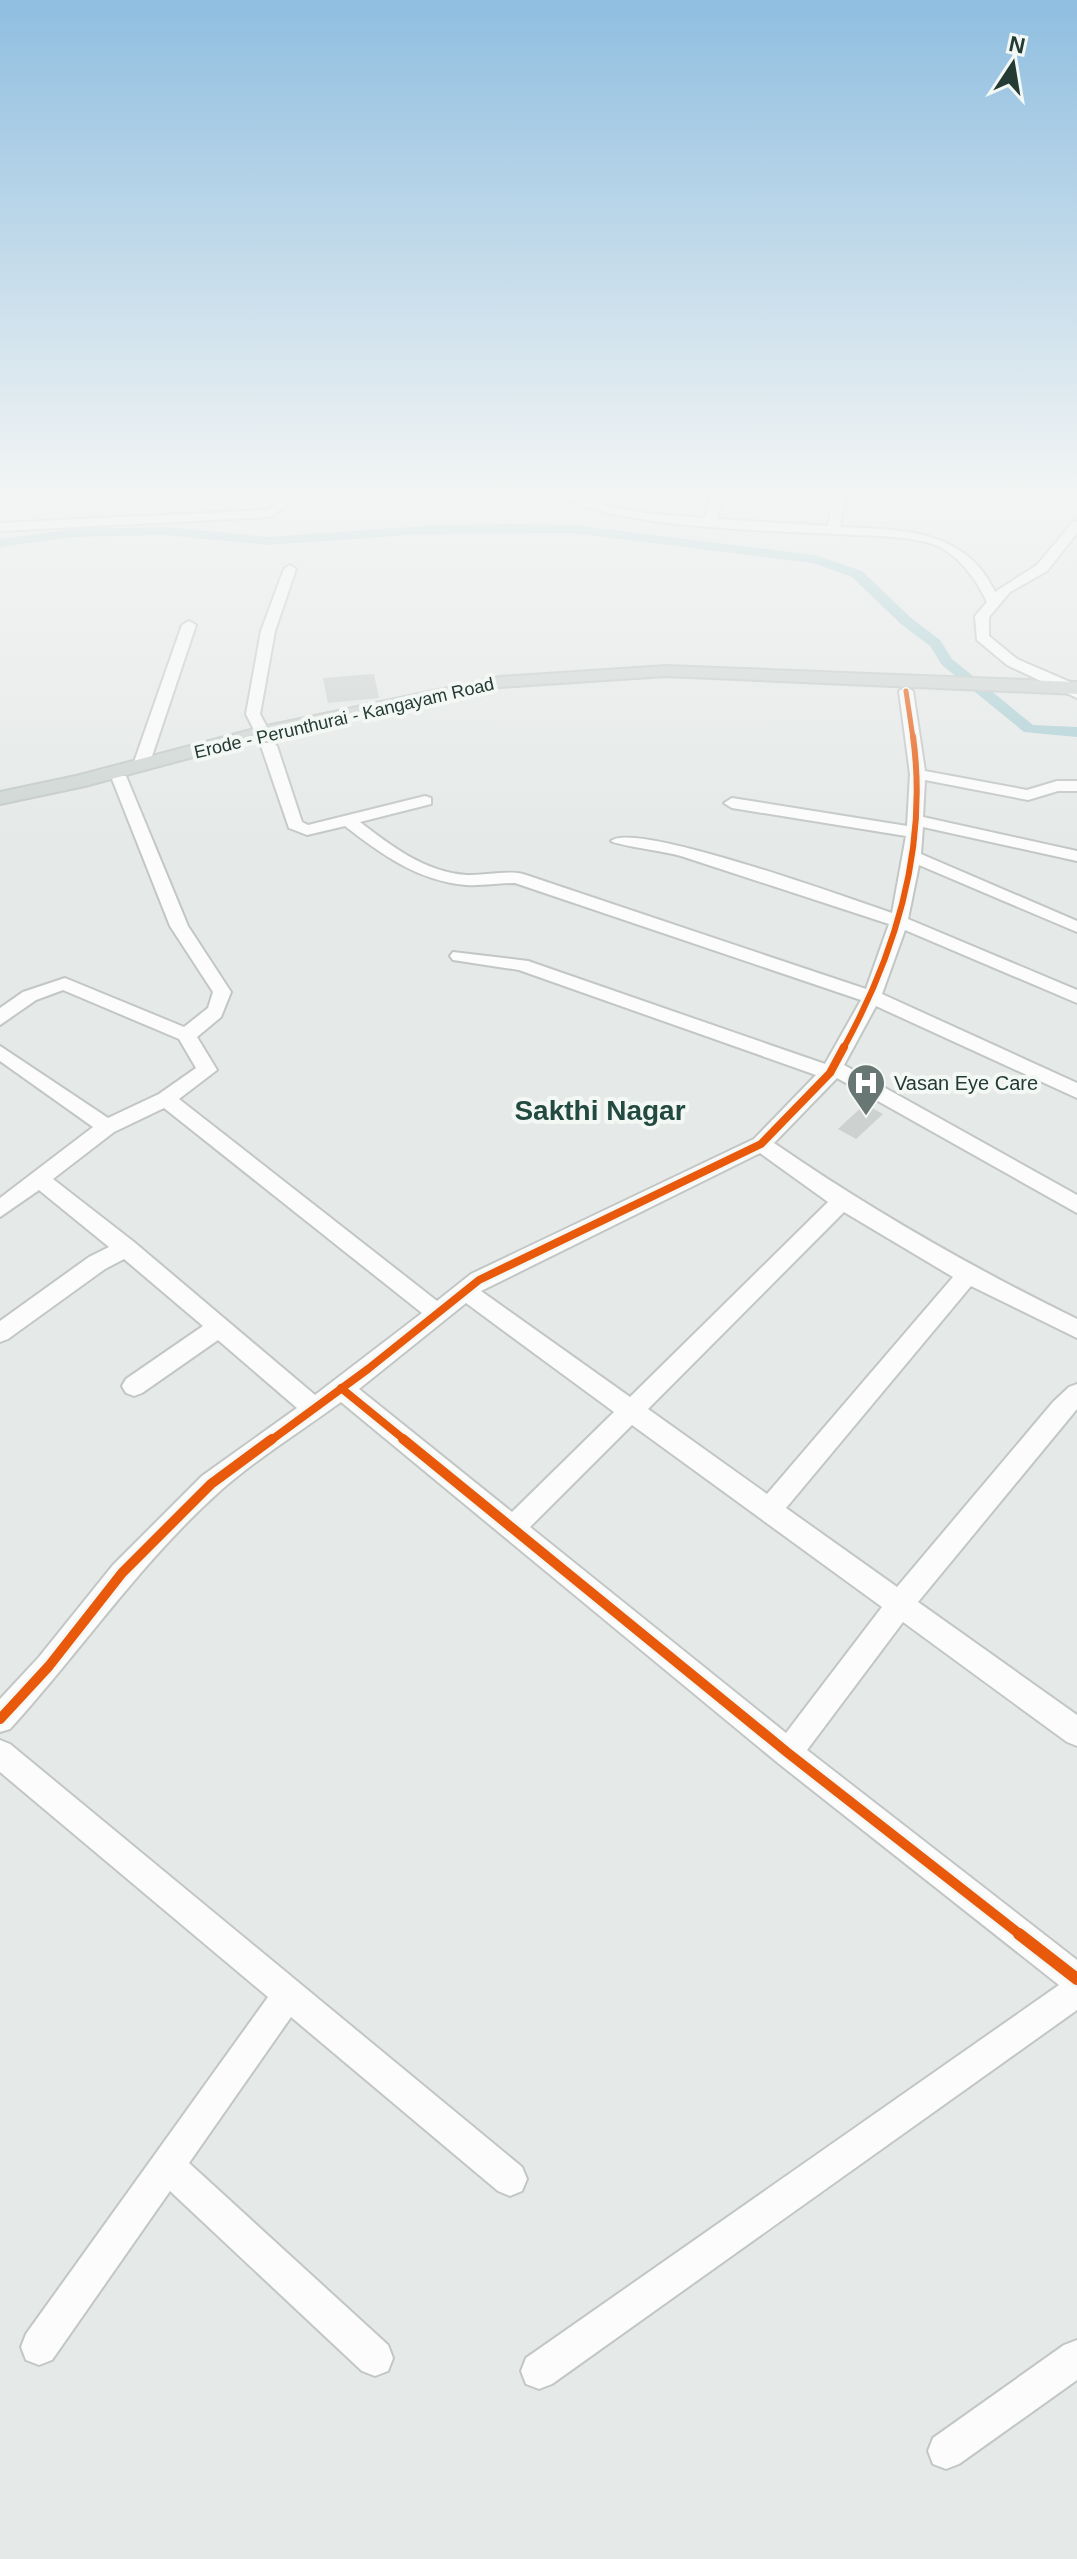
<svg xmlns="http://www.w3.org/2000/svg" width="1077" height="2559" viewBox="0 0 1077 2559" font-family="Arial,sans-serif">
  <rect width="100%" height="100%" fill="#e5e9e7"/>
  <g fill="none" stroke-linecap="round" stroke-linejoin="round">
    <polygon fill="#aaced3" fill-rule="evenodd" points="509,524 572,525 815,555 862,571 911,618 940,640 952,659 1033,725 1077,727 1077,737 1024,732 942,665 930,646 901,624 852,577 813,563 572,533 425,534 268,545 164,535 73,537 0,547 0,539 73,529 164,527 268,537 425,526"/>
  </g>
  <g fill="#cdd2d0">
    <polygon points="374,674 379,698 328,703 323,678"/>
    <polygon points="865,1104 883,1114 856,1139 838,1129"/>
  </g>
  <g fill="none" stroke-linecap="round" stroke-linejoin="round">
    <g stroke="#c2c6c4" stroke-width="4">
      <g id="minor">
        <polygon points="281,491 293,491 288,504 271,517 0,531 0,523 268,510 278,500"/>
        <polygon points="511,491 523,491 521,507 511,504"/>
        <path d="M557,491C577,491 596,504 617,508C645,515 676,515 705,518L712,491H724L717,519L828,526L834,491H846L840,527C901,530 966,529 995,592L1037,565L1073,522L1077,521V533L1047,571L1010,592L989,617V636L1017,659L1077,685V698L1007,665L977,640L975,616L987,602C977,581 962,559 940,547C921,537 878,536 856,535C793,531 600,530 557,491Z"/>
        <polygon points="1069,491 1077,491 1077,496"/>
        <polygon points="290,565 296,569 275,631 260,714 270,733 262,738 257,736 246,714 261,631 284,569"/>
        <polygon points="189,621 196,625 149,765 146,768 136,768 133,765 182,625"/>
        <path d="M906,687L913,691L925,771L1027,790L1057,781H1077V791H1058L1028,800L925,780L923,817L1077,851V861L923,827L921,854L1077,921V932L919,865L908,919L1077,990V1003L905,930L882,994L1077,1083V1098L876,1006L844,1065L1077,1195V1213L837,1078L774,1143C871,1210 971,1267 1077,1319V1338L971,1286L786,1508L897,1587L1053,1402L1069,1387L1077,1384V1409L918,1602L1077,1715V1746L1067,1742L903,1622L807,1750L1077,1960V2010L552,2384L539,2389L526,2384L521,2371L526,2358L1059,1985L778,1763L341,1402C301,1431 256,1459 219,1492C140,1563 81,1651 10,1729L0,1732V1699L39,1657L113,1565L202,1476L297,1408L218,1340L142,1393L134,1396L126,1393L122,1386L126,1379L203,1326L124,1259L105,1269L8,1339L0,1342V1321L89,1257L109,1247L39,1190L0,1217V1198L93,1127L0,1061V1046L108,1118L159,1094L196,1068L179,1039L63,990L36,1000L0,1025V1008L23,992L65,978L184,1027L208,1008L213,992L170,926L112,779L114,776H126L188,926L231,992L221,1017L197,1037L217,1070L179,1099L437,1301L471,1274L754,1139L816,1075L519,970L453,960L450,956L453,952L528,961L825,1064L861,1000L515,883C499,883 482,886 466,885C418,881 381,854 345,826L307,835L289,828L261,746L264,743H274L277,746L302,822L308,825L425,796L431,798V804L360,822C391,846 425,872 466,875C485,876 505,870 523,874L866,989L889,924L681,856C668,852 616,845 611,841C634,820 853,900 892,913L906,836L732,808L724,803L732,798L907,826L910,774L899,691ZM164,1108L422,1313L315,1395L134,1242L53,1179L114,1132ZM760,1153L828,1202L630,1397L481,1291ZM844,1212L953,1277L767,1494L648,1409ZM466,1303L614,1412L512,1512L359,1389ZM632,1425L882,1607L786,1733L530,1527Z"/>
        <polygon points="0,1740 10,1744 522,2167 527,2179 522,2191 510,2196 498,2191 291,2017 189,2163 388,2345 393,2358 388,2371 375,2376 362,2371 170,2191 52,2360 39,2365 26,2360 21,2347 26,2334 268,1997 0,1772"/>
        <polygon points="1077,2340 1077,2380 959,2464 946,2469 933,2464 928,2451 933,2438 1064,2345"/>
      </g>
    </g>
    <g stroke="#c1c8c6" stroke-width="4">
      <polygon id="major" points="666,666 1077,682 1077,694 666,676 500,687 264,738 85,786 0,804 0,792 76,776 262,727 500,677"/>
    </g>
    <use href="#minor" fill="#fbfcfb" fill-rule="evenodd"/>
    <use href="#major" fill="#ced5d3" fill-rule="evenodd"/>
    <g stroke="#f3f8f5" stroke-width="8">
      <polyline id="cycleway-far4" points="906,691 913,738"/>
    </g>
    <g stroke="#f3f8f5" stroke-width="10">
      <path id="cycleway-far3" d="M843,1049C896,953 928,846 913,736"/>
    </g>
    <g stroke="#f3f8f5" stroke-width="13">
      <g id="cycleway-far2">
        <polyline points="341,1388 406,1441"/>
        <polyline points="270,1441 368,1369 479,1280 761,1144 830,1073 844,1047"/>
      </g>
    </g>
    <g stroke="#f3f8f5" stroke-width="15">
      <g id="cycleway-far1">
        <polyline points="403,1439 788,1753 1022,1936"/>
        <polyline points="0,1719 49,1666 122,1573 211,1484 272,1439"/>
      </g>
    </g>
    <g stroke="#f3f8f5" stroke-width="17">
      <polyline id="cycleway" points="1019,1934 1077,1979"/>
    </g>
    <use href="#cycleway-far4" stroke="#e8590c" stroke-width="5"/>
    <use href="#cycleway-far3" stroke="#e8590c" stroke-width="6"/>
    <use href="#cycleway-far2" stroke="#e8590c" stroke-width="8"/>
    <use href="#cycleway-far1" stroke="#e8590c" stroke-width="10"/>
    <use href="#cycleway" stroke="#e8590c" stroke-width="12"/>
  </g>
  <linearGradient id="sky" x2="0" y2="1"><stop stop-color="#8fbee0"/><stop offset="0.58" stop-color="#f3f5f4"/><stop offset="1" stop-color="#f3f5f4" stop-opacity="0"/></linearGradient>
  <rect width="1077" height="850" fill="url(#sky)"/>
  <defs>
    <g id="hospital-pin" transform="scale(2)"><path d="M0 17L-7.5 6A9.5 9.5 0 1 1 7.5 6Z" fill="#687773" stroke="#f3f8f5"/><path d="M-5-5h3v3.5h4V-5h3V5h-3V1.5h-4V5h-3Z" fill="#fff"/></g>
  </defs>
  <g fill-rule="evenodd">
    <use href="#hospital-pin" x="866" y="1083"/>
  </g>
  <g text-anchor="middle" stroke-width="8" stroke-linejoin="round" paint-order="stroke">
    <g font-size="18" fill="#243a34" stroke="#f3f8f5">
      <text transform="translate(344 718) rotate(-13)" y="6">Erode - Perunthurai - Kangayam Road</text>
    </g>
    <g font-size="20" fill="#243a34" stroke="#f3f8f5" text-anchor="start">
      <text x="894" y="1090">Vasan Eye Care</text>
    </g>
    <g font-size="28" font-weight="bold" fill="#234a40" stroke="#f3f8f5">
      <text x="600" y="1120">Sakthi Nagar</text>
    </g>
  </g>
  <g transform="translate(1013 64) rotate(12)" stroke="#f3f8f5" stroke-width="6" paint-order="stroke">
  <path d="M0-6L14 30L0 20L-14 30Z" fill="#243a34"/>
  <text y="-12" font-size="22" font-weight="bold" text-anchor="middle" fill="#243a34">N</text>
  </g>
</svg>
